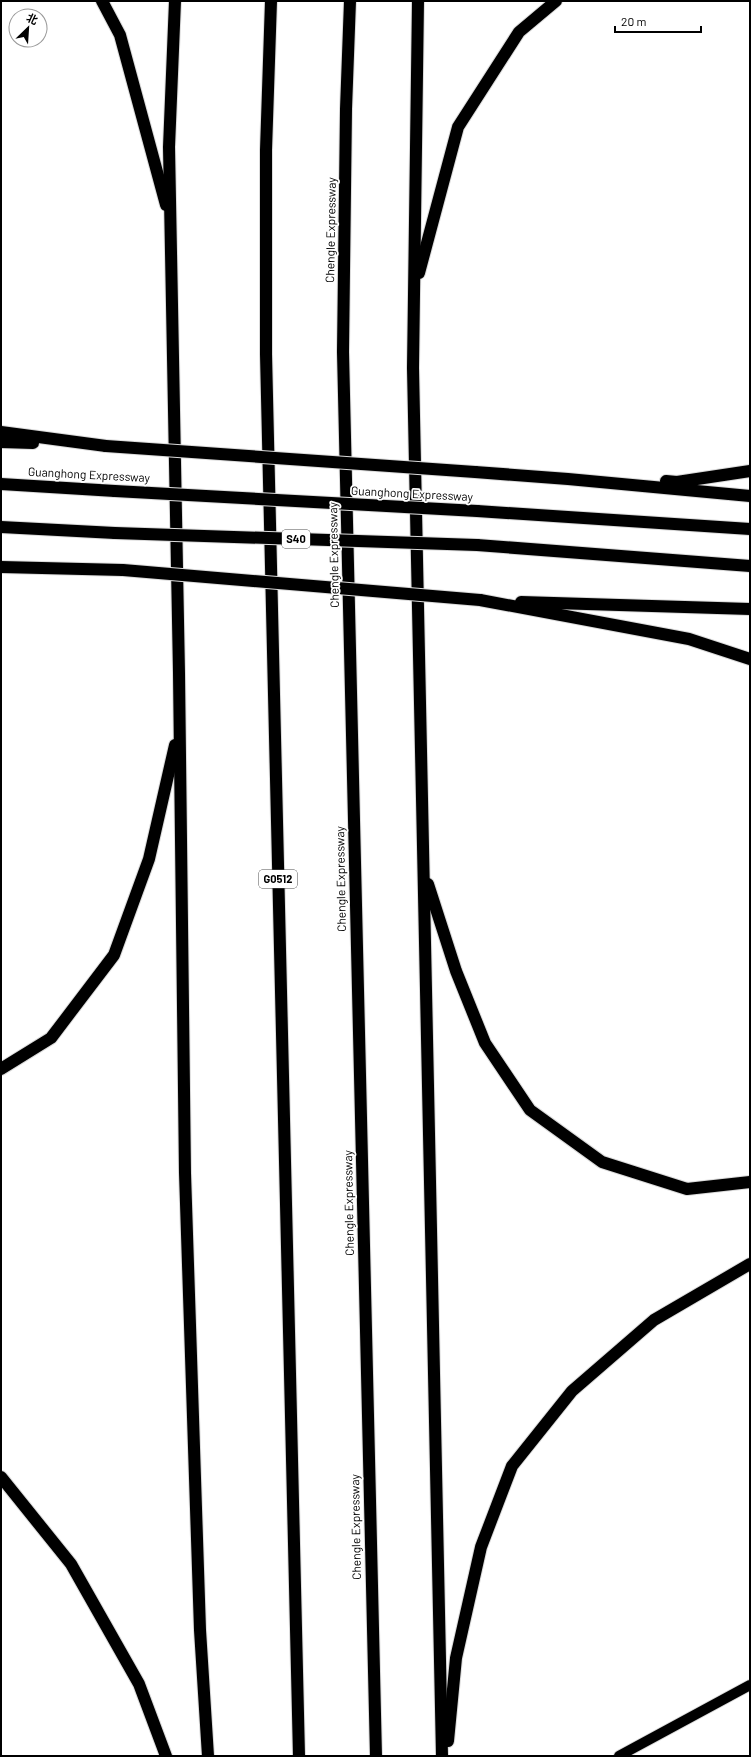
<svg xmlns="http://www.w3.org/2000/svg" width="751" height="1757" viewBox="0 0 751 1757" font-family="Barlow,'Noto Sans SC',sans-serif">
  <rect width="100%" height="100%" fill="#fff"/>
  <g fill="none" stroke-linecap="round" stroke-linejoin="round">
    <g stroke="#dbdbdb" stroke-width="12">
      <polyline id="major" points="619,1756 750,1685"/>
    </g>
    <g stroke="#dbdbdb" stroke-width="14">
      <g id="highway">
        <polyline points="102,1 120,35 166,205"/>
        <polyline points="175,1 169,147 179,673 185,1173 200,1630 208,1756"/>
        <polyline points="271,1 266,150 266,354 299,1756"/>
        <polyline points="350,1 346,109 343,352 376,1756"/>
        <polyline points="418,1 413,368 442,1756"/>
        <polyline points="419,273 458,127 519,32 556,1"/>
        <polyline points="1,432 106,446"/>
        <polyline points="1,442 33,443"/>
        <polyline points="475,472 568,479 750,496"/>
        <polyline points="666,481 677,482 750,471"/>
        <polyline points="1,484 115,491"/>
        <polyline points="477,511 750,529"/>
        <polyline points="1,527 115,533"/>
        <polyline points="477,545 750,566"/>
        <polyline points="1,567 123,570"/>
        <polyline points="480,600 689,639 750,659"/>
        <polyline points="521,602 750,609"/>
        <polyline points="428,884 456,971 485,1043 530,1110 602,1162 687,1189 750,1182"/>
        <polyline points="1,1069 51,1038 114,955 149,859 175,745"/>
        <polyline points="1,1477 71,1564 139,1684 166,1756"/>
        <polyline points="448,1741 456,1658 481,1547 512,1466 572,1391 654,1320 750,1264"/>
      </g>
    </g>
    <use href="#major" stroke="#000" stroke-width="10"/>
    <use href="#highway" stroke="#000" stroke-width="12"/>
    <g stroke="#dbdbdb" stroke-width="14" stroke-linecap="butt">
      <g id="highway-bridge">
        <polyline points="106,446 475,472"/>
        <polyline points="115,491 477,511"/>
        <polyline points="115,533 477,545"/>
        <polyline points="123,570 480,600"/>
      </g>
    </g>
    <use href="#highway-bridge" stroke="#000" stroke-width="12"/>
  </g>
  <g text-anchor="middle" stroke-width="3.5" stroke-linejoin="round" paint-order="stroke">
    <g fill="#fff" stroke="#4c4c4c" stroke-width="1">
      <rect x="282" y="530" width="28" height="18" rx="3"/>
      <rect x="259" y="870" width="38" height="18" rx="3"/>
    </g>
    <g font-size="11" font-weight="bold" fill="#000">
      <text x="296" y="543">S40</text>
      <text x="278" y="883">G0512</text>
    </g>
    <g font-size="12" fill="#000" stroke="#fff">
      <text transform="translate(331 230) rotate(-89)" y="4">Chengle Expressway</text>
      <text transform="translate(89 475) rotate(3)" y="4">Guanghong Expressway</text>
      <text transform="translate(412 494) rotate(3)" y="4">Guanghong Expressway</text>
      <text transform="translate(334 555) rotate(-91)" y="4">Chengle Expressway</text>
      <text transform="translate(341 879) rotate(-91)" y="4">Chengle Expressway</text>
      <text transform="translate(349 1203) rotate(-91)" y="4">Chengle Expressway</text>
      <text transform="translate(356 1527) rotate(-91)" y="4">Chengle Expressway</text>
    </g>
  </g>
  <rect width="751" height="1757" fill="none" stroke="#000000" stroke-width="4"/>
  <g transform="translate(28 28) rotate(25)"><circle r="19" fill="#ffffff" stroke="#999999"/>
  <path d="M0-3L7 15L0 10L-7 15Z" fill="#000000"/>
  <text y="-6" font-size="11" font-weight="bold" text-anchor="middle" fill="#000000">北</text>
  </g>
  <path d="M615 26v6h86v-6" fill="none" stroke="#000000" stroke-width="2"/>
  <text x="621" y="26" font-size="12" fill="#000000" stroke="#ffffff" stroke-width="3" paint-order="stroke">20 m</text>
</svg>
